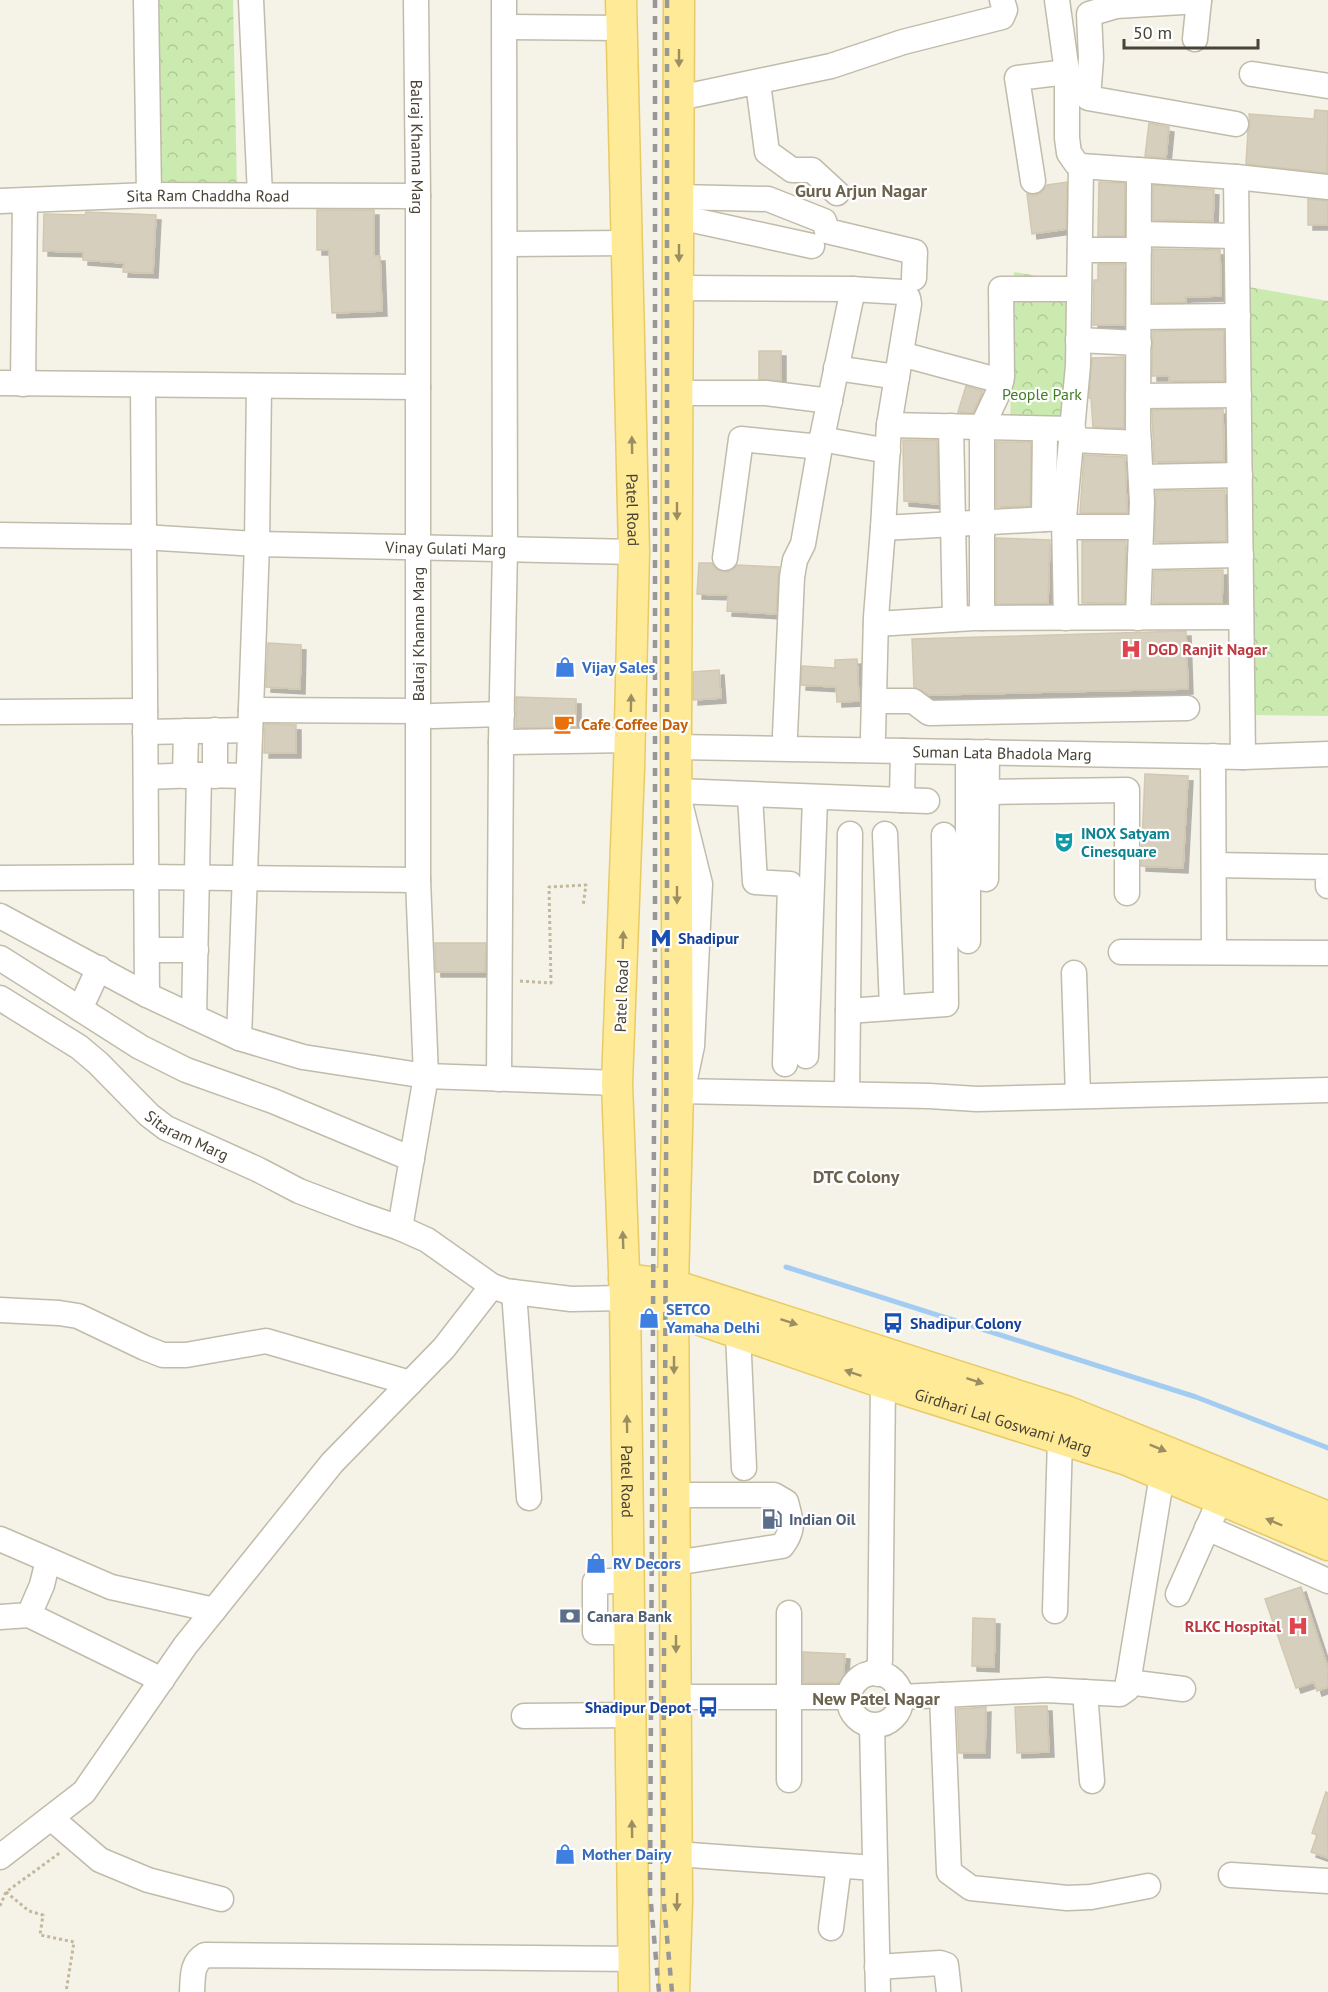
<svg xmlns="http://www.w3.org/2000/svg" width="1328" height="1992" viewBox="0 0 1328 1992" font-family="'PT Sans',sans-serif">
  <defs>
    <pattern id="park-crowns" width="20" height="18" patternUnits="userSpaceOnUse" patternTransform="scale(1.5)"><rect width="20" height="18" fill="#cbeab0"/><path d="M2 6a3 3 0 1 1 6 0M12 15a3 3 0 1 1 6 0" fill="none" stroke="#b0ca98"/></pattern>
    <filter id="shadow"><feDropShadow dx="5" dy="5" stdDeviation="0" flood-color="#0004"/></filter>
  </defs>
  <rect width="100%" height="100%" fill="#f5f2e8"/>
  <g fill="url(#park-crowns)">
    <polygon points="158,0 233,0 237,192 162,194"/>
    <polygon points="1014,272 1071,282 1076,426 1010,425"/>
    <polygon points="1243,286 1328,301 1328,716 1248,715"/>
  </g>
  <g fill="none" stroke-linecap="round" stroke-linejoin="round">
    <polyline stroke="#a3ccf3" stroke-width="5" points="786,1267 1196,1397 1328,1448"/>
  </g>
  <g fill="#d7cfbd" stroke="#d2c8b0" stroke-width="1.5" filter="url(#shadow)">
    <polygon points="1315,110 1328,111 1327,173 1246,164 1248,131 1250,126 1249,114 1314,119"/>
    <polygon points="1149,123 1169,127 1166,158 1145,156"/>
    <polygon points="1067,182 1066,229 1032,234 1027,194 1036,195 1042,192 1047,185"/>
    <polygon points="1099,182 1125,183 1124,236 1098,236"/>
    <polygon points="1153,185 1214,190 1213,221 1153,220"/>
    <polygon points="1308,199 1328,201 1328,225 1308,225"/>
    <polygon points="317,210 374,210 374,256 380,256 382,311 332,313 329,250 317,250"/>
    <polygon points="86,212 156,215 153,273 123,272 124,263 83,260 83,252 43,251 44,214 85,215"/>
    <polygon points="1153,249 1220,250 1221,296 1185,297 1186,302 1153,303"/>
    <polygon points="1098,264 1124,264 1124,325 1093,325 1094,280 1098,280"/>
    <polygon points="1224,330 1224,381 1169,381 1169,376 1152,376 1153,331"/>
    <polygon points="759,351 781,351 781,381 759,379"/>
    <polygon points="1124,357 1124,428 1093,427 1091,398 1089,398 1092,358"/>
    <polygon points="966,386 983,391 973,413 958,412"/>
    <polygon points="1223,409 1224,461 1154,462 1152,410"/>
    <polygon points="903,440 937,440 938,504 904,501"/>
    <polygon points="996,442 1031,442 1030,506 996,507"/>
    <polygon points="1084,455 1125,457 1127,513 1080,513"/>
    <polygon points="1225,490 1226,541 1155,542 1156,491"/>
    <polygon points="996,538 1050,540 1048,603 996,604"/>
    <polygon points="1082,541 1126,541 1124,603 1082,603"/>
    <polygon points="699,563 712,563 717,570 724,572 731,571 737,565 779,567 776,614 727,611 728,595 697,594"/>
    <polygon points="1223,570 1222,603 1153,603 1154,571"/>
    <polygon points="1186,631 1188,689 929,695 914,687 912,639"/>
    <polygon points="268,643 301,645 300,689 266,687"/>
    <polygon points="857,659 859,701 837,702 836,687 801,685 802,666 835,668 835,660"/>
    <polygon points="719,670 721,698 693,700 693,672"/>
    <polygon points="516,697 576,699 576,727 516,728"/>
    <polygon points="265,724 296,725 296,753 264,753"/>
    <polygon points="1145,774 1188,776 1183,868 1141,866"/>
    <polygon points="435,943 486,943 485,972 436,972"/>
    <polygon points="1301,1587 1328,1668 1328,1687 1317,1691 1314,1682 1296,1688 1265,1599"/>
    <polygon points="973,1618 995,1619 994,1667 972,1666"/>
    <polygon points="803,1652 845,1654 843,1683 803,1683"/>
    <polygon points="1047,1706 1049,1752 1017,1753 1015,1707"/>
    <polygon points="986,1707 985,1753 959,1753 957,1709"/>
    <polygon points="1326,1792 1328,1793 1328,1858 1311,1852 1317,1835 1312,1833"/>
  </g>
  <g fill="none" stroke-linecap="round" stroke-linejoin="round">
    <g stroke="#c1bbaa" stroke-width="27">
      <g id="minor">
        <polyline points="146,0 149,195"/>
        <polyline points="251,0 260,195"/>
        <path id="s1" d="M416,0L418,196V880L426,1076L617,1083"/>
        <polyline points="1057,0 1067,72 1067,138 1069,153 1076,163 1081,166 1236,177"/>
        <polyline points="1199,1 1116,6 1089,14 1091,58 1088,98 1236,124"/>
        <polyline points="505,27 622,28"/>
        <polyline points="1195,39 1199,0"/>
        <polyline points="1252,74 1328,86"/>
        <polyline points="758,83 767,152 792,170 812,170 837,193"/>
        <polyline points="679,98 831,66 903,42 1002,17 1005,10 1002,0"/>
        <polyline points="1033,181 1017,78 1067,72"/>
        <polyline points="678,197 768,199 824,221 827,231 915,252 914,278"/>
        <path id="s2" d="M0,201L149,195L418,196"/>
        <polyline points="679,217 812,246"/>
        <polyline points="1139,234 1236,236"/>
        <polyline points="505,244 627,243"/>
        <polyline points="1080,250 1139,250"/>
        <polyline points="679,288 851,289 902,292 908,298 909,304 889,425 883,528 1064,518"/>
        <polyline points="1139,317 1238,316"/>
        <polyline points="1078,340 1139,343"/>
        <polyline points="901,354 1001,381"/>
        <polyline points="836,368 897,377"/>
        <polyline points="0,383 418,387"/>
        <polyline points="23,384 25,201"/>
        <polyline points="143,385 147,995"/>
        <polyline points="678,393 766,393 830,401"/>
        <polyline points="1138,396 1239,395"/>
        <polyline points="889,425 1073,429"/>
        <polyline points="951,426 955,619"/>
        <polyline points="821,439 888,451"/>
        <polyline points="1072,440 1139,443"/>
        <polyline points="1141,477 1240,475"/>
        <polyline points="1044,519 1045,429"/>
        <polyline points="1065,527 1141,527"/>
        <path id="s3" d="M0,535L143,537L257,544L634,552"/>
        <polyline points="1140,557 1241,555"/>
        <polyline points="725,558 741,439 820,447"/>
        <polyline points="982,618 982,427 998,393 1002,377 1001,289 1079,289"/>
        <polyline points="1066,618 1064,518 1078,365 1081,166"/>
        <polyline points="1138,618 1142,502 1138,428 1139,170"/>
        <polyline points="876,624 974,618 1241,617"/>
        <polyline points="874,701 913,701 929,713 1187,708"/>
        <polyline points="251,710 418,711"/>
        <polyline points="0,712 145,711"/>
        <polyline points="433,716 502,714"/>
        <polyline points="145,732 250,730"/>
        <polyline points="785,735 792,577 795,560 803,544 820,447 853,289"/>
        <polyline points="873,736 876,617 883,528"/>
        <polyline points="501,742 630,740"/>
        <path id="s4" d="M676,747L1243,757L1328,754"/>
        <polyline points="903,751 902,800 677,791 700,884 692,1046 685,1079 678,1091 929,1096 977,1099 1328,1090"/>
        <polyline points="1213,756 1214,952"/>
        <polyline points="1243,757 1236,177 1328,187"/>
        <polyline points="185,776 186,731"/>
        <polyline points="215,776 215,730"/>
        <polyline points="146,777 199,775 248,776"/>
        <polyline points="987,792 1127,790 1127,893"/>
        <polyline points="750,795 755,882 790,884 785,1064"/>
        <polyline points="902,800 927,801"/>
        <polyline points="885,834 892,1007"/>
        <polyline points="1214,865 1328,867 1328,886"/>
        <polyline points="0,878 146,877 418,880"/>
        <polyline points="986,879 987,752"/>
        <polyline points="0,916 147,995 239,1038 303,1057 426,1076 400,1228"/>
        <polyline points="968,941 968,752"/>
        <polyline points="147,950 196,950"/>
        <polyline points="1121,952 1328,953"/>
        <polyline points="0,958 140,1047 186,1070 273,1101 412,1159"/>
        <polyline points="1074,973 1078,1096"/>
        <path id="s5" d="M0,998L79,1047L98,1063L149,1115L166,1128L259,1170L299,1191L362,1215L400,1228L427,1240L492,1286L506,1291L571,1299L625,1298"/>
        <polyline points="80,1009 99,968"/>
        <polyline points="848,1011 946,1004 944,835"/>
        <polyline points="194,1017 199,775"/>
        <polyline points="239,1038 257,544 259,386"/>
        <polyline points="806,1056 815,798"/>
        <polyline points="499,1079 501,742 505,549 504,0"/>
        <polyline points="847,1094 850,834"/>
        <polyline points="514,1292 529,1498"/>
        <polyline points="0,1310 59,1313 78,1316 145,1348 163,1355 186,1355 266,1341 410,1383"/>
        <polyline points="738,1333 744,1468"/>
        <path d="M675,1495H774L786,1502C791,1521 795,1529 782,1546L675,1563"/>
        <polyline points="1207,1528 1328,1581"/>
        <polyline points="0,1539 111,1587 214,1610"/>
        <polyline points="629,1580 595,1582 595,1632 630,1632"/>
        <polyline points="1178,1594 1214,1513"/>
        <polyline points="1055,1611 1060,1439"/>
        <polyline points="29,1615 162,1680"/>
        <polyline points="0,1617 29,1615 42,1585 48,1560"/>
        <circle cx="875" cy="1699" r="26"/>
        <polyline points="878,1674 880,1660 883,1383"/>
        <polyline points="1128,1682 1183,1689"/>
        <polyline points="1085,1692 1092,1781"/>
        <polyline points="942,1695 949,1872 971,1888 1067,1898 1091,1897 1148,1886"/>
        <polyline points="676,1697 849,1697"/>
        <polyline points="901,1697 1046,1690 1120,1694 1127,1689 1162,1475"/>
        <polyline points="524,1716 630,1715"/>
        <polyline points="872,1725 878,1992"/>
        <polyline points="789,1780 789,1613"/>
        <polyline points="51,1818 100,1860 148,1880 221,1899"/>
        <polyline points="676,1854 875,1868"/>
        <polyline points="0,1857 84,1792 185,1646 332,1463 444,1348 492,1286"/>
        <polyline points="1231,1875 1328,1881"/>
        <polyline points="831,1928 839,1866"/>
        <polyline points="877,1967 940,1963 946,1965 949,1992"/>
        <path d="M192,1992C193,1978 191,1963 205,1955L634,1959"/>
      </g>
    </g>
    <g stroke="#e9cb63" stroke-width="33">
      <g id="major">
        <path id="s6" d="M621,0L634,552L629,768L617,1083L625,1298L634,1992"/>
        <polyline points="624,1279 673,1285 1066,1411 1328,1517"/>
        <path id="s7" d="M625,1298L674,1311L883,1383L1127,1460L1328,1545"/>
        <polyline points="674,1992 677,1901 673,1285 678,1091 676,733 679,0"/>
      </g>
    </g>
    <g stroke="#c3b89b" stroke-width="3" stroke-dasharray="3 3" stroke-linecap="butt">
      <polyline points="520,981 551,983 549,887 586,885 583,906"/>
      <polyline points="6,1892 29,1911 43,1915 40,1935 74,1942 66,1992"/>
      <polyline points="0,1906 6,1892 61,1852"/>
    </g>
    <use href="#minor" stroke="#fff" stroke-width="24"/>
    <use href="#major" stroke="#ffea97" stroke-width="30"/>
    <g stroke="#989898" stroke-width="4.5" stroke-dasharray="8 8" stroke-linecap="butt">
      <polyline points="655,0 655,939 650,1893 659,1992"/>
      <polyline points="667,0 667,939 663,1893 672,1992"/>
    </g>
  </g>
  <defs><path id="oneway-solid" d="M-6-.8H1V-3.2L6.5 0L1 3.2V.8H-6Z" transform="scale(1.5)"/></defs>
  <g fill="#9b8e62">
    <use href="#oneway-solid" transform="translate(679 58) rotate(90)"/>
    <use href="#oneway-solid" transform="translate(679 253) rotate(90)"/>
    <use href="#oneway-solid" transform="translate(632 445) rotate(-91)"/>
    <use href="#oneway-solid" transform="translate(677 511) rotate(90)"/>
    <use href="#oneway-solid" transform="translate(631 703) rotate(-89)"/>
    <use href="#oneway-solid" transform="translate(677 895) rotate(90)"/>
    <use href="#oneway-solid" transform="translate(623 940) rotate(-88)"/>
    <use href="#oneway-solid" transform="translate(623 1240) rotate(-92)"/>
    <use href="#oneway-solid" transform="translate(789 1322) rotate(18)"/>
    <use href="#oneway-solid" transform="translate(674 1365) rotate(90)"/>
    <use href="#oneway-solid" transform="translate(853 1373) rotate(-161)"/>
    <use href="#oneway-solid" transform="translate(975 1381) rotate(18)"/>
    <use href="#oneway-solid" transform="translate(627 1424) rotate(-91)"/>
    <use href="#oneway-solid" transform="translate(1158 1448) rotate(22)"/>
    <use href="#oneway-solid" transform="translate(1274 1522) rotate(-157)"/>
    <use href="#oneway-solid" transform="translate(676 1644) rotate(90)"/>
    <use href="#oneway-solid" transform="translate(632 1829) rotate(-91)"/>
    <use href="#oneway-solid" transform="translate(677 1902) rotate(91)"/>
  </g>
  <defs>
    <g id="hospital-bare" transform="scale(1.62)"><path d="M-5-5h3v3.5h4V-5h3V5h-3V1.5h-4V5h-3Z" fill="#e0444e" stroke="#fff" stroke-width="2.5" paint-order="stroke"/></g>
    <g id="shop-bare" transform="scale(1.62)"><path d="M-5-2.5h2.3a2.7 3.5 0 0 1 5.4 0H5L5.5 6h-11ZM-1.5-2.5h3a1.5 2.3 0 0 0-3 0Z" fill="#3f7fe0" stroke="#fff" stroke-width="2.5" paint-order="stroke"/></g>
    <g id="cafe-bare" transform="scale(1.62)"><path d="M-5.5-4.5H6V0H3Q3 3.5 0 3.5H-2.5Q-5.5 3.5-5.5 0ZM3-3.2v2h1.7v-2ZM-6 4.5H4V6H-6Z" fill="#e8710a" stroke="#fff" stroke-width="2.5" paint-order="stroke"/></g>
    <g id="theatre-bare" transform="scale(1.62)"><path d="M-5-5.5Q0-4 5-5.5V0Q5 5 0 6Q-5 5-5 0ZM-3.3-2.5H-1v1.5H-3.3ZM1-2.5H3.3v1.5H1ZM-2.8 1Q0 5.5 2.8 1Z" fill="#0f9aa8" stroke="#fff" stroke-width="2.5" paint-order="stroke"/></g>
    <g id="metro-bare" transform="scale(1.62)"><path d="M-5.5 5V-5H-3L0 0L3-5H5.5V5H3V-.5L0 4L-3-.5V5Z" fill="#1a4fb4" stroke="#fff" stroke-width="2.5" paint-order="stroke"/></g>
    <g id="bus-bare" transform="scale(1.62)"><path d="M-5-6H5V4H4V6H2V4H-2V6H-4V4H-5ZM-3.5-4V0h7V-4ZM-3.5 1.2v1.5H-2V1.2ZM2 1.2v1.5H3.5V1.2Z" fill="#1a4fb4" stroke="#fff" stroke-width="2.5" paint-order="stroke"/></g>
    <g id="fuel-bare" transform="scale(1.62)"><path d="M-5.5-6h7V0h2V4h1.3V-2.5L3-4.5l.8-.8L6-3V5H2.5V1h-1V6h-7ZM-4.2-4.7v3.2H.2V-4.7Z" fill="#5c6f8a" stroke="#fff" stroke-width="2.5" paint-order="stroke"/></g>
    <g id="bank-bare" transform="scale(1.62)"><path d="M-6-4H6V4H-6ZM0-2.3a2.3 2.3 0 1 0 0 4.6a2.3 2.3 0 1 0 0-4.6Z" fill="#5c6f8a" stroke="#fff" stroke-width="2.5" paint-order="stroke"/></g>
  </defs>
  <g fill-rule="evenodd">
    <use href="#hospital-bare" x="1131" y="649"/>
    <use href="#shop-bare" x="565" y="667"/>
    <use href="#cafe-bare" x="564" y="724"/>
    <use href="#theatre-bare" x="1064" y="842"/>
    <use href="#metro-bare" x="661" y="938"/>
    <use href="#shop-bare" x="649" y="1318"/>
    <use href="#bus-bare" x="893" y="1323"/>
    <use href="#fuel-bare" x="772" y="1519"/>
    <use href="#shop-bare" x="596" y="1563"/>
    <use href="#bank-bare" x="570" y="1616"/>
    <use href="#hospital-bare" x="1298" y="1626"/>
    <use href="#bus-bare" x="708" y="1707"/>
    <use href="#shop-bare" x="565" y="1854"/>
  </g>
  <g text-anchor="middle" stroke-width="4.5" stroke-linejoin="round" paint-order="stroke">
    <g font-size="16" fill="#494336" stroke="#fff">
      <text dy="6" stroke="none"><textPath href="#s1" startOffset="147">Balraj Khanna Marg</textPath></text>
      <text dy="6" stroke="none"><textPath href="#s2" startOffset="208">Sita Ram Chaddha Road</textPath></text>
      <text dy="6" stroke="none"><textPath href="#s6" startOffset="510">Patel Road</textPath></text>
      <text dy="6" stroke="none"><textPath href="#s3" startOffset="446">Vinay Gulati Marg</textPath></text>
      <text transform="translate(418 634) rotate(-90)" y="6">Balraj Khanna Marg</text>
      <text dy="6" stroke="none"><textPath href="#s4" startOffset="326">Suman Lata Bhadola Marg</textPath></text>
      <text transform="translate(621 996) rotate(-88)" y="6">Patel Road</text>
      <text dy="6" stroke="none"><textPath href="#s5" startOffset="234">Sitaram Marg</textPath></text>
      <text dy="6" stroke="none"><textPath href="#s7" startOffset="398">Girdhari Lal Goswami Marg</textPath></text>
      <text dy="6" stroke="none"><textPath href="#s6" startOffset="1482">Patel Road</textPath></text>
    </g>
    <g font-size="16" fill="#417d27" stroke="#fff">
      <text x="1042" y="400">People Park</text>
    </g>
    <g font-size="16" font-weight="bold" fill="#be3a42" stroke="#fff" text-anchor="start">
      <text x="1148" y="655">DGD Ranjit Nagar</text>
      <text x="1281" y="1632" text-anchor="end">RLKC Hospital</text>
    </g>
    <g font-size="16" font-weight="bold" fill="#366cbe" stroke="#fff" text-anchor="start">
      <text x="582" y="673">Vijay Sales</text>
      <text x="666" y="1315">SETCO<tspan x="666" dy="18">Yamaha Delhi</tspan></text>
      <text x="613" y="1569">RV Decors</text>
      <text x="582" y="1860">Mother Dairy</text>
    </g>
    <g font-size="16" font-weight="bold" fill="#c56008" stroke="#fff" text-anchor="start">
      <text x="581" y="730">Cafe Coffee Day</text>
    </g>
    <g font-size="16" font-weight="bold" fill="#0d838f" stroke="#fff" text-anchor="start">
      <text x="1081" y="839">INOX Satyam<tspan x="1081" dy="18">Cinesquare</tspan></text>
    </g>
    <g font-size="16" font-weight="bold" fill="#164399" stroke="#fff" text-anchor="start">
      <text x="678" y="944">Shadipur</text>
      <text x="910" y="1329">Shadipur Colony</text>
      <text x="691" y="1713" text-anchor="end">Shadipur Depot</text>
    </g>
    <g font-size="16" font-weight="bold" fill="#4e5e75" stroke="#fff" text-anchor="start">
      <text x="789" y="1525">Indian Oil</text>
      <text x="587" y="1622">Canara Bank</text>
    </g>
    <g font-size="18" font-weight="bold" fill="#6c624d" stroke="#fff">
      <text x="861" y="197">Guru Arjun Nagar</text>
      <text x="856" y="1183">DTC Colony</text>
      <text x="876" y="1705">New Patel Nagar</text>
    </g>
  </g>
  <path d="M1124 39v9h134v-9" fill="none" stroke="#494336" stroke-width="3"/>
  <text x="1133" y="39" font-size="18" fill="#494336" stroke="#ffffff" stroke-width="4.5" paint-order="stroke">50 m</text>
</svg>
